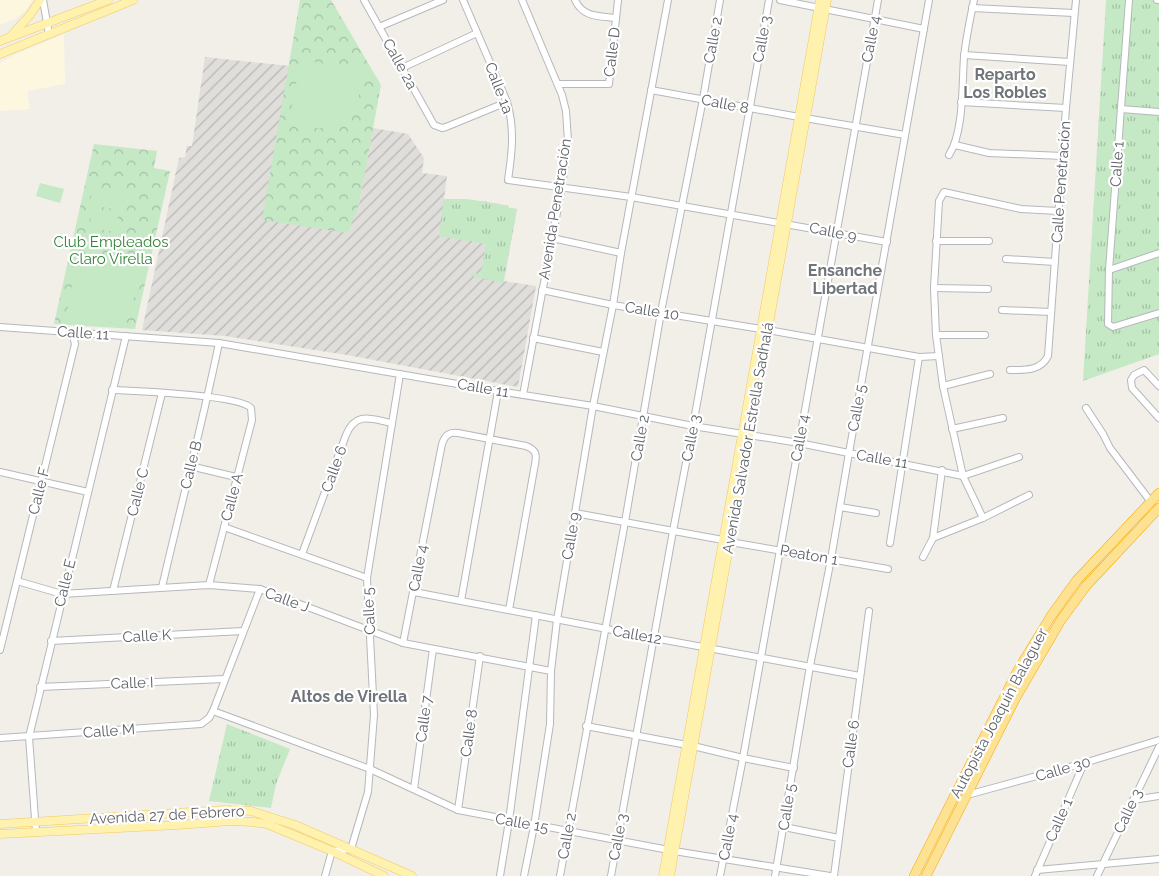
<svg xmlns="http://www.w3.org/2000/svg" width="1159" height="876" viewBox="0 0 1159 876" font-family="Raleway,sans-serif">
  <defs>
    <pattern id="industrial-furrows" width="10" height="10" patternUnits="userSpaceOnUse" patternTransform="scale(1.25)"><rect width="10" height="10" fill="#e0deda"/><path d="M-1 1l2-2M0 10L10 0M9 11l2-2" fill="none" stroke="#b9b8b5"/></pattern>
    <pattern id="grass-tufts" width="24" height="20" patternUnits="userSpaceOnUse" patternTransform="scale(1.25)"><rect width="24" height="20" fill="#c5e8c5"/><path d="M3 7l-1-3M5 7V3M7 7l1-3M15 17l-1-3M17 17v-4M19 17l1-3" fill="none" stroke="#a3c0a4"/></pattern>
    <pattern id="park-crowns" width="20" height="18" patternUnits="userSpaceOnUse" patternTransform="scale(1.25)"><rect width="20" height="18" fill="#c5e8c5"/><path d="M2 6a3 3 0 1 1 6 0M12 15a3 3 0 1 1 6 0" fill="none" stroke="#a3c0a4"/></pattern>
  </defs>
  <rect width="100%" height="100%" fill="#f1efe8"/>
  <g fill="#fef7e0">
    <polygon points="0,0 33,0 25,11 18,17 0,25"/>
    <polygon points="64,34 65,84 27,91 30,109 0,111 0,63 14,55"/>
  </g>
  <polygon fill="url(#industrial-furrows)" points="205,57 290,66 263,220 359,204 373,128 408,134 424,158 422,173 447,176 444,199 483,201 509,206 509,208 517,209 504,281 536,286 518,387 347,355 225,336 142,330 179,158 185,157 187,146 192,146"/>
  <g fill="url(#grass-tufts)">
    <polygon points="1106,0 1159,0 1159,354 1083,381"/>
    <polygon points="444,199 467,199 509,206 509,208 517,209 503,283 471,276 472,273 481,274 486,244 439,236"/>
    <polygon points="227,724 290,749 276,784 271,808 209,801"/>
  </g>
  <g fill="url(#park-crowns)">
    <polygon points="300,0 331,0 381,85 359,204 348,233 262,220"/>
    <polygon points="94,144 157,151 154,168 170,171 135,329 54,324"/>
  </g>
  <g fill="#c5e8c5">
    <path d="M303,60L365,71C360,98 353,126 320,128C310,128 299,125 289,123L300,63Z"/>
    <polygon points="40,183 64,189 60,203 36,196"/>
    <polygon points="93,188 125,194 121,211 89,204"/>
    <polygon points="92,213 118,217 115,232 89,227"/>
    <path d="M82,253L146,267C139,289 130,318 104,324C92,327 77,323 65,322L78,256Z"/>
  </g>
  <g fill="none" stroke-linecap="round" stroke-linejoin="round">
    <g stroke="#b5b8bc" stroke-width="8">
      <g id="minor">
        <polyline points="43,0 49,34"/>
        <polyline points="364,0 434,125 442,128 446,127 507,102"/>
        <path d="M463,0L507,102C515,129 512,153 508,180L631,197L887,242"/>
        <polyline points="522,0 562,95 566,111 568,141 562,186 523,395"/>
        <path d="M575,0C583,18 600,16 616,18"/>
        <polyline points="780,0 924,29"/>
        <polyline points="1129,0 1109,270 1108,324 1113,327 1159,313"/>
        <polyline points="1157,0 1159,0"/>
        <polyline points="972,8 1074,13"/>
        <polyline points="379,27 443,0"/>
        <polyline points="964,55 1070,62"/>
        <polyline points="402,68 477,33"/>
        <polyline points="558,84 609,84 618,0"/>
        <polyline points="651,90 799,117"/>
        <polyline points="961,102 1066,108"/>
        <polyline points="1121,109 1159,112"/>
        <polyline points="805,118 905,135"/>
        <polyline points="955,145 989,153 1063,156"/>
        <path d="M949,155C964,132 962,84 964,57C966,38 970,19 974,0"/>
        <polyline points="552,238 621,253"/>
        <polyline points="936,241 989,241"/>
        <polyline points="1006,259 1055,262"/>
        <polyline points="1109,270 1159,253"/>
        <polyline points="934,288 988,289"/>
        <polyline points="542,290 613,305 761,329"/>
        <polyline points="1002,310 1051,312"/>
        <polyline points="0,327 219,343 498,391 593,406 693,426 799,443 963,476 1019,457"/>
        <polyline points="768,330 919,357 939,356"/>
        <polyline points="936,335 985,335"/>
        <polyline points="533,338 603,352"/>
        <path d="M1010,370C1024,370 1041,371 1048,356L1066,108L1076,0"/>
        <polyline points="943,386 990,374"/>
        <polyline points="1159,386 1144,370 1134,375 1131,380 1132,388 1159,418"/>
        <path d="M112,390C135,391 238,395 251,408L252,420L209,585"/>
        <polyline points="1086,408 1103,434 1110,448 1151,502"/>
        <polyline points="952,429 1003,418"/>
        <polyline points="190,466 236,477"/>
        <polyline points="0,472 88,492"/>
        <polyline points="840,507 876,513"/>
        <polyline points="575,513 723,540"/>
        <polyline points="983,518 963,476 943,386 936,335 934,288 939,201 944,192 1021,209 1058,211"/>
        <polyline points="224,527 367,578"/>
        <polyline points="933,538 983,518 1029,495"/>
        <polyline points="730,542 888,569"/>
        <polyline points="890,543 919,357"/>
        <path d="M302,554L346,435C356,411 371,419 392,423"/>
        <polyline points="923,557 933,538 942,470"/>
        <polyline points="17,581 62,594 209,585 260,589 403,643 551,671"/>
        <path d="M162,587C181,505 202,425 219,343"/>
        <polyline points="113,591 162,393"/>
        <polyline points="414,592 654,638 860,676"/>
        <polyline points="461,601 498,391"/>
        <polyline points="51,641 243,631"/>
        <path d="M403,643L442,444C445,435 449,432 458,433L526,446C536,450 537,454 535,464L509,610"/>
        <polyline points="0,650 75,344 72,332"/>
        <polyline points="40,687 224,679"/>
        <polyline points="213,711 370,769 458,810 674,851 830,876"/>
        <polyline points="586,726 687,745"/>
        <polyline points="0,738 201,724 209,718 213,711 260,589"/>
        <polyline points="693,746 743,758 794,768"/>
        <polyline points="414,789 433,649"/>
        <polyline points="967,795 1084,763 1159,740"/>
        <polyline points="1133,800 1159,796"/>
        <polyline points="458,810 480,656"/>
        <polyline points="784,827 839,838"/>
        <polyline points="36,832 29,737 126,336"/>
        <polyline points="1037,870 1159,859"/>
        <polyline points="325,876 332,851 351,849 368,792 374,715 367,578 400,374"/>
        <polyline points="500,876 509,821 536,615"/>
        <polyline points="524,876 534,826 550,724 551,671 557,620 593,406 613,305 621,253 668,0"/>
        <polyline points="560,876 625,522 661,312 703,99 720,0"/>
        <polyline points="611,876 673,531 693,426 769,0"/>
        <polyline points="720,876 743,758 878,0"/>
        <polyline points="775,876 810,666 831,559 849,453 929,0"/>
        <polyline points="834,876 869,611"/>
        <polyline points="1035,876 1084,763"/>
        <polyline points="1097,876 1159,747"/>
      </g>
    </g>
    <g stroke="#f2c960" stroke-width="9">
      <g id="major">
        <polyline points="10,37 30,15 40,0"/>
        <polyline points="0,41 108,0"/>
        <polyline points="0,54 133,0"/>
        <polyline points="0,824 224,810 251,811 295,825 412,876"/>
        <polyline points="0,834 177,825 231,821 253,822 267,824 332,851 384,876"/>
        <polyline points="663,876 820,0"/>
        <polyline points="670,876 827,0"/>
      </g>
    </g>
    <g stroke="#f9ab00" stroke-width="10">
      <g id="highway">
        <polyline points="914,876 1018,670 1051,616 1077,580 1159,493"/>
        <polyline points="926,876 1015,699 1061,620 1086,586 1159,508"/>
      </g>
    </g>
    <use href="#minor" stroke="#fff" stroke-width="6"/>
    <use href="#major" stroke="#fff2af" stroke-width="8"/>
    <use href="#highway" stroke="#fde293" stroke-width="9"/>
  </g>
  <g text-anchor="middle" stroke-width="4.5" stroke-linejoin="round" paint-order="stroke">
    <g font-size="15" fill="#5f6368" stroke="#fff">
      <text transform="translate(762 39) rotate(-80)" y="5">Calle 3</text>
      <text transform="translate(871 39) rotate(-79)" y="5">Calle 4</text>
      <text transform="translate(713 40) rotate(-80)" y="5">Calle 2</text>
      <text transform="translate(612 52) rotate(-83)" y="5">Calle D</text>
      <text transform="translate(400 64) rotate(61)" y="5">Calle 2a</text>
      <text transform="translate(499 88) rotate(69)" y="5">Calle 1a</text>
      <text transform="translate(725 104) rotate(11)" y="5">Calle 8</text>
      <text transform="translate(1117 164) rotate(-86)" y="5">Calle 1</text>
      <text transform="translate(1061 182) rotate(-86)" y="5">Calle Penetración</text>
      <text transform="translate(555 209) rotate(-81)" y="5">Avenida Penetración</text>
      <text transform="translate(833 232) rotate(11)" y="5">Calle 9</text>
      <text transform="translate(652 311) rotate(9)" y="5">Calle 10</text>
      <text transform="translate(83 333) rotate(4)" y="5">Calle 11</text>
      <text transform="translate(483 388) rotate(10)" y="5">Calle 11</text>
      <text transform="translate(857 408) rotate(-80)" y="5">Calle 5</text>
      <text transform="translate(640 438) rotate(-80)" y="5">Calle 2</text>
      <text transform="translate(691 438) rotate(-79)" y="5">Calle 3</text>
      <text transform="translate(748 438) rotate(-80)" y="5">Avenida Salvador Estrella Sadhalá</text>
      <text transform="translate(800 438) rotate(-80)" y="5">Calle 4</text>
      <text transform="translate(882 459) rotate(10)" y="5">Calle 11</text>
      <text transform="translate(191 465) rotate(-76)" y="5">Calle B</text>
      <text transform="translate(334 469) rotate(-70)" y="5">Calle 6</text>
      <text transform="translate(39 491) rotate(-76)" y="5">Calle F</text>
      <text transform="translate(138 492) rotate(-76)" y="5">Calle C</text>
      <text transform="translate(232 497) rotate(-75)" y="5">Calle A</text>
      <text transform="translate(571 536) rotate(-80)" y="5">Calle 9</text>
      <text transform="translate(809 555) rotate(10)" y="5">Peaton 1</text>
      <text transform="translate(418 568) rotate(-79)" y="5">Calle 4</text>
      <text transform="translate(65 583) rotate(-76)" y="5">Calle E</text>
      <text transform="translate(287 600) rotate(20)" y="5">Calle J</text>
      <text transform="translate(369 611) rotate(-93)" y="5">Calle 5</text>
      <text transform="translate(637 635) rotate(10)" y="5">Calle12</text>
      <text transform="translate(147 636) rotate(-3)" y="5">Calle K</text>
      <text transform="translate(132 683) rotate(-2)" y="5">Calle I</text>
      <text transform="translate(999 713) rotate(-62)" y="5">Autopista Joaquín Balaguer</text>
      <text transform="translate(424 719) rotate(-82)" y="5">Calle 7</text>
      <text transform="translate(109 731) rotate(-4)" y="5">Calle M</text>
      <text transform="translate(469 733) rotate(-82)" y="5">Calle 8</text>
      <text transform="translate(851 744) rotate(-82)" y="5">Calle 6</text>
      <text transform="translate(1063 769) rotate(-16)" y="5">Calle 30</text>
      <text transform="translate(787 807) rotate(-81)" y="5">Calle 5</text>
      <text transform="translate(1128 811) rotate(-65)" y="5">Calle 3</text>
      <text transform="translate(167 815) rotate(-3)" y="5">Avenida 27 de Febrero</text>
      <text transform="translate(1059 820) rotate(-66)" y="5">Calle 1</text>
      <text transform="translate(522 823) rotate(10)" y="5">Calle 15</text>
      <text transform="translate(567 836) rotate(-80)" y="5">Calle 2</text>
      <text transform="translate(618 837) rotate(-79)" y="5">Calle 3</text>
      <text transform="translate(728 837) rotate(-79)" y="5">Calle 4</text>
    </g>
    <g font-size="15" fill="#348238" stroke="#fff">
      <text x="111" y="247">Club Empleados<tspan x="111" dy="17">Claro Virella</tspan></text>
    </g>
    <g font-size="16" font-weight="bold" fill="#70757a" stroke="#fff">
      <text x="1005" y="80">Reparto<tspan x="1005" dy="18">Los Robles</tspan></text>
      <text x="845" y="276">Ensanche<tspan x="845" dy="18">Libertad</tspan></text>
      <text x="349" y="702">Altos de Virella</text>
    </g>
  </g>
</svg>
